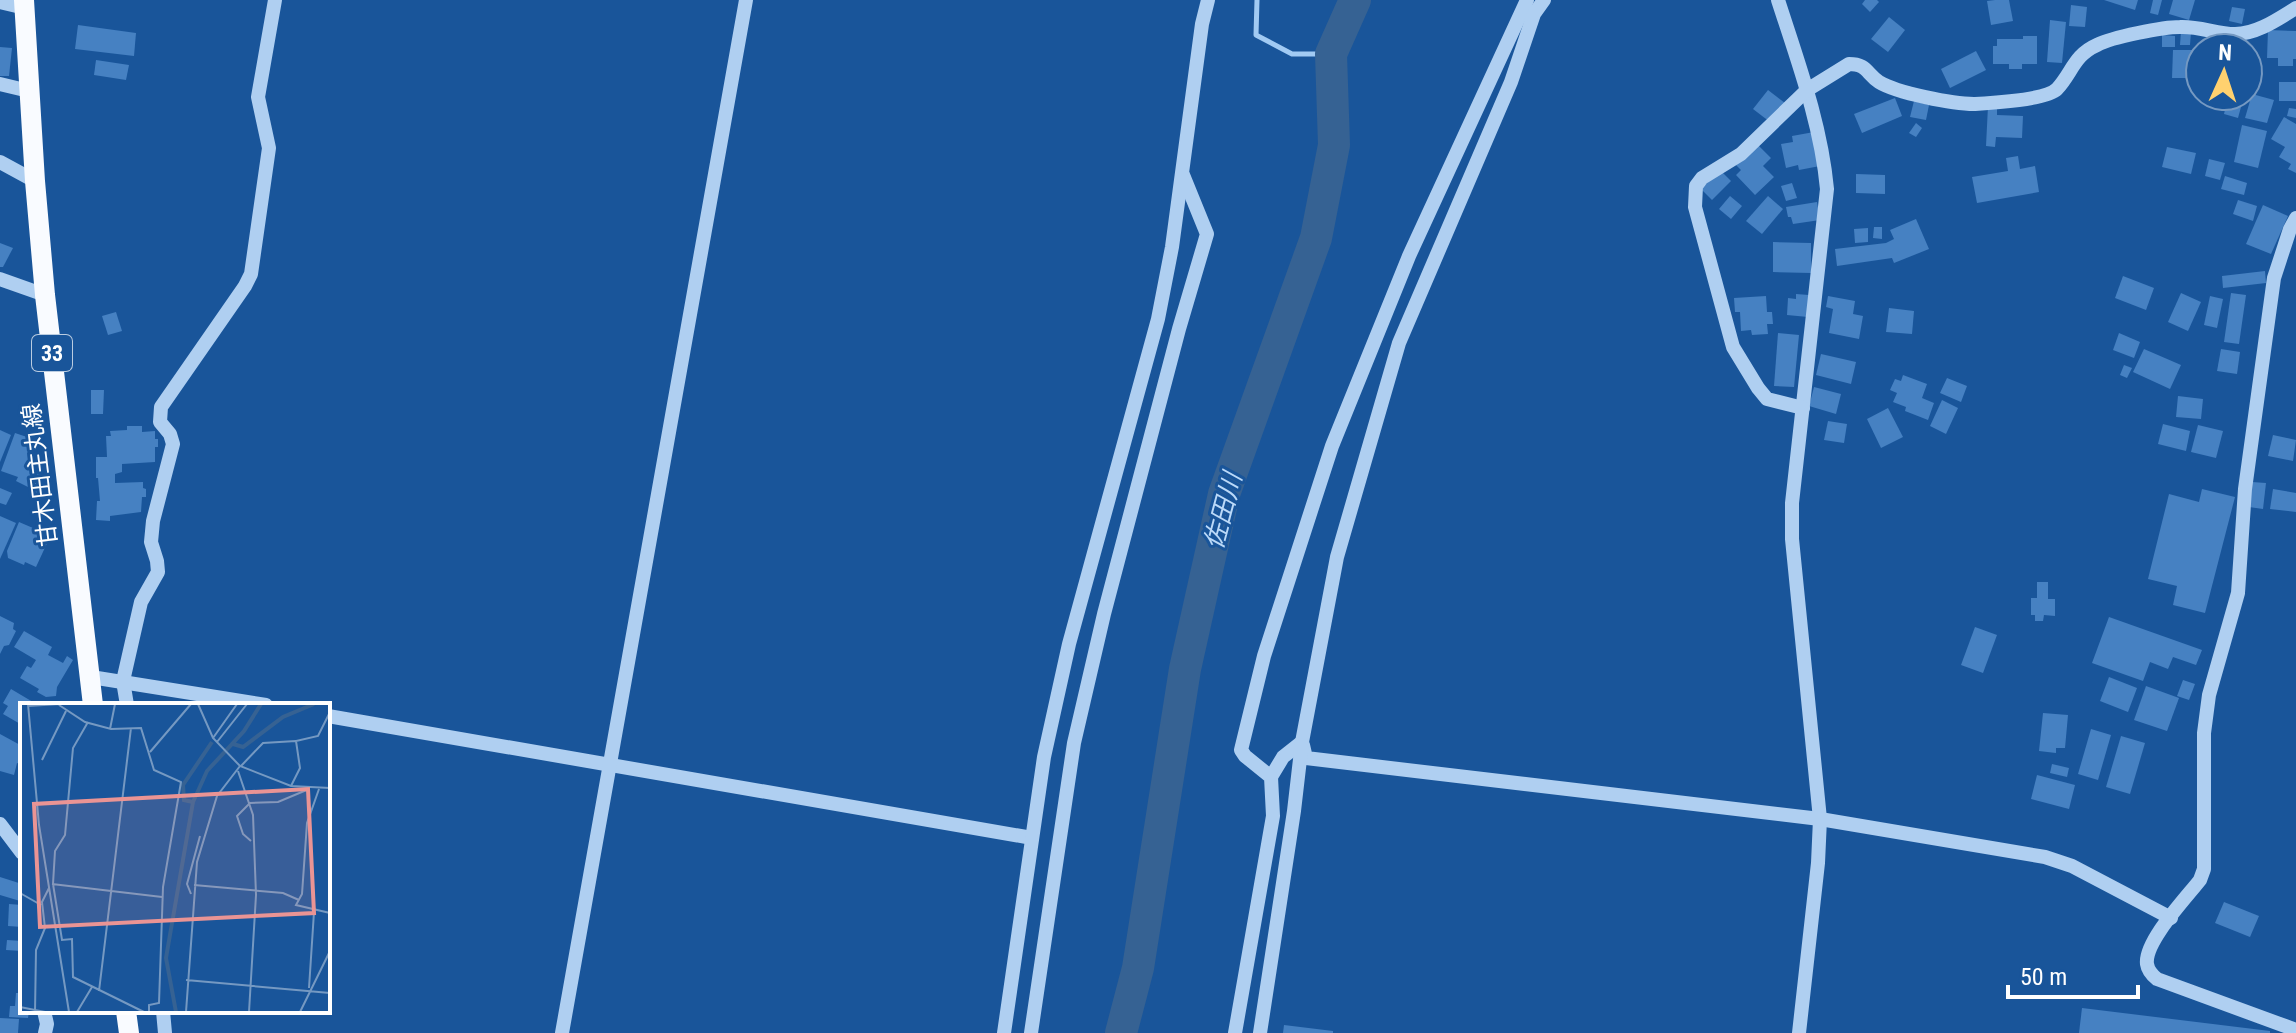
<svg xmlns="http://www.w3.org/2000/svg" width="2296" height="1033" viewBox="0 0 2296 1033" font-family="'Roboto Condensed','Noto Sans JP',sans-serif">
  <rect width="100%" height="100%" fill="#19559a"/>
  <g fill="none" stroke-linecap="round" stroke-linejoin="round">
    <polyline stroke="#a1caf3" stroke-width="5" points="1257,0 1256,35 1292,54 1331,54"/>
    <polyline stroke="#366293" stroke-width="32" points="1121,1033 1138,968 1185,669 1224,494 1316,238 1334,145 1331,54 1355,0"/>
  </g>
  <g fill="#4681c2">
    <polygon points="1865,0 1877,0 1879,2 1870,12 1862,4"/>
    <polygon points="1995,0 2009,0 2013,21 1991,25 1987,1"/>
    <polygon points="2104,0 2138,0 2135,10"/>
    <polygon points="2153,0 2162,0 2158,15 2150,13"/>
    <polygon points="2173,0 2195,0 2189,20 2169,14"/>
    <polygon points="2071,5 2087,7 2085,27 2069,26"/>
    <polygon points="2232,7 2245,9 2242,24 2229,21"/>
    <polygon points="1889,17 1905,30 1888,52 1871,39"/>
    <polygon points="2050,20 2066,22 2062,63 2047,62"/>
    <polygon points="78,25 136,33 134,56 75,49"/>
    <polygon points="2268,30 2296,31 2296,59 2293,59 2293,66 2278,66 2278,58 2267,58"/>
    <polygon points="2181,31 2191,32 2190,45 2180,45"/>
    <polygon points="2162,35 2175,36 2175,47 2162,47"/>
    <polygon points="2023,36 2037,36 2037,64 2022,64 2022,69 2009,69 2009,64 1993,64 1993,46 1997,46 1997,39 2023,39"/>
    <polygon points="0,47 12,48 9,76 0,76"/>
    <polygon points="2173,50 2200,50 2200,78 2172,78"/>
    <polygon points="1976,51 1986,70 1950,88 1941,69"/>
    <polygon points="96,60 129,65 126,80 94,75"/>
    <rect x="2279" y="82" width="17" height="19"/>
    <polygon points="1768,90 1785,103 1770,122 1753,109"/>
    <polygon points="2252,94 2274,100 2267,123 2245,118"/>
    <polygon points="2228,96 2244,96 2238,118 2224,114"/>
    <polygon points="1895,98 1902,116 1862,133 1854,114"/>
    <polygon points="1914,101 1929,105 1926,120 1910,117"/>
    <polygon points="1988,106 1997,106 1997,115 2023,116 2022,138 1996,137 1995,147 1986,146"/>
    <polygon points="2289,108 2296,109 2296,118 2287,116"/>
    <polygon points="2284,117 2296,124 2296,173 2288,169 2291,164 2279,157 2285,147 2271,139"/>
    <polygon points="1916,123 1922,128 1916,137 1909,133"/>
    <polygon points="2242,125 2267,131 2258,168 2234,162"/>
    <polygon points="1814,132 1820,166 1799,170 1798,165 1786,168 1781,144 1793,142 1792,136"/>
    <polygon points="1758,145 1771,158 1763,166 1774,177 1755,195 1736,175 1741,170 1736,165"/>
    <polygon points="2167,147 2196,153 2191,174 2162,167"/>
    <polygon points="2018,156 2020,169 2035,166 2039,192 1977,203 1972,177 2008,171 2006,158"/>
    <polygon points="2209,159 2225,163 2220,180 2205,176"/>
    <polygon points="1720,170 1731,181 1712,200 1701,189"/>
    <polygon points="1856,174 1885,175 1885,194 1856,193"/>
    <polygon points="2225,176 2247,183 2244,195 2221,189"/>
    <polygon points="1792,183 1797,198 1786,201 1781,186"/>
    <polygon points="1730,196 1742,206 1731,219 1719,209"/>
    <polygon points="1768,196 1783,209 1762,234 1746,221"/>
    <polygon points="2238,200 2257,206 2253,221 2233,214"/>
    <polygon points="1817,202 1820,220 1793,224 1791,217 1788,217 1786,207"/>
    <polygon points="2263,205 2288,216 2271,254 2246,244"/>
    <polygon points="1916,219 1929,249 1894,263 1892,258 1837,266 1835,249 1886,243 1894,239 1890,230"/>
    <polygon points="1874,227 1882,227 1882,239 1873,238"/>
    <polygon points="1868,228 1868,242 1855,243 1854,229"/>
    <polygon points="1773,242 1811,243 1811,273 1773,272"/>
    <polygon points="0,243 13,248 3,267 0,267"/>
    <polygon points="2265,271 2266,283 2223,288 2222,276"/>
    <polygon points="2123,276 2154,288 2146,310 2115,298"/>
    <polygon points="2181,293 2201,302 2188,331 2168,322"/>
    <polygon points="2231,293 2246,295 2239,344 2224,342"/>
    <polygon points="1796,294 1809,295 1808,317 1787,315 1788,298 1796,299"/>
    <polygon points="1766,296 1767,312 1772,312 1773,324 1767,324 1768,334 1752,335 1751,330 1741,331 1740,312 1735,312 1734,298"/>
    <polygon points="1828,296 1855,301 1853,314 1863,316 1859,339 1829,333 1833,309 1826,307"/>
    <polygon points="2210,296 2223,299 2217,328 2204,325"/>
    <polygon points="1889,308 1914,311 1912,334 1886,332"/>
    <polygon points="116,312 122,331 108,335 102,316"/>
    <polygon points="1778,333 1799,335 1794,387 1774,386"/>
    <polygon points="2119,333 2140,342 2134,358 2113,350"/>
    <polygon points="2144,349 2181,365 2170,389 2133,372"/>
    <polygon points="2221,349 2240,352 2237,374 2217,371"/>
    <polygon points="1821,354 1856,362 1851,384 1816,375"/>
    <polygon points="2124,365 2132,368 2127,378 2120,375"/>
    <polygon points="1903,375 1927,384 1922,398 1934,403 1928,420 1905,411 1906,407 1893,402 1897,393 1890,390 1895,379 1901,381"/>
    <polygon points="1947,378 1967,386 1961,402 1940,393"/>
    <polygon points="1814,387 1841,394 1836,414 1809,406"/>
    <polygon points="91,390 104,390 103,414 91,414"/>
    <polygon points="2178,396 2203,399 2201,419 2176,417"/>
    <polygon points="1942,400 1958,408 1946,434 1930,426"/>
    <polygon points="1888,408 1903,437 1881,448 1867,419"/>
    <polygon points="1828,421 1847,424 1844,443 1824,440"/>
    <polygon points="2163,424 2190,431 2186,451 2158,444"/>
    <polygon points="2198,425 2223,431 2216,458 2191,452"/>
    <polygon points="127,426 142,426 142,432 155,431 155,439 158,439 158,447 155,447 155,462 122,464 122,472 115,474 115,483 143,482 143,488 146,489 146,497 142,497 141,512 110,516 110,521 96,520 97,501 100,501 98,478 96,478 96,457 107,457 106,436 111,436 110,431 127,430"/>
    <polygon points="0,430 11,435 0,462"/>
    <polygon points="15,433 33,439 27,454 45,461 38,482 45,484 40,499 30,495 32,489 16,481 18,477 1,471"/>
    <polygon points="2273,435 2296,440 2293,461 2268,456"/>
    <polygon points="2252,482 2266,483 2263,509 2249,507"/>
    <polygon points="0,488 12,493 6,505 0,503"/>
    <polygon points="2202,489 2235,497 2205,613 2173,605 2177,586 2148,579 2169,494 2199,502"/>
    <polygon points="2273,489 2296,493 2296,512 2270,509"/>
    <polygon points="0,516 16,523 0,559"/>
    <polygon points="19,522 40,531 40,535 49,539 36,567 25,562 24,565 8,558 7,551"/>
    <polygon points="2037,582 2048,582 2048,599 2055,599 2055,616 2044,615 2043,621 2035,621 2035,615 2031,615 2031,598 2037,598"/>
    <polygon points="0,616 14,623 13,629 16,631 9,645 4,646 0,654"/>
    <polygon points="2109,617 2202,650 2196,665 2173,657 2168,669 2150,662 2143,681 2092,663"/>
    <polygon points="1975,627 1997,635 1983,673 1961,665"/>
    <polygon points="24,631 52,647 48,655 63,663 67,656 73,660 57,687 56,696 46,697 37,692 39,689 20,678 27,666 31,668 36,660 14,647"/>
    <polygon points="2109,677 2137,688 2128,712 2100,701"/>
    <polygon points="2183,680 2195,684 2189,700 2177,696"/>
    <polygon points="2146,686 2179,698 2167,731 2134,720"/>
    <polygon points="11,689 38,705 22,705 22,725 3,714 8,706 3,703"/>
    <polygon points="2043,713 2068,715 2065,748 2056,748 2056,753 2039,751"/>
    <polygon points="2091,729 2111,735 2098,780 2078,774"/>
    <polygon points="0,734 22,746 22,765 17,763 14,775 0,771"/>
    <polygon points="2121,736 2145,743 2130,794 2106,787"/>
    <polygon points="2052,764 2069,768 2067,777 2050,773"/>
    <polygon points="2037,775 2075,785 2069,809 2031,799"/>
    <polygon points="0,877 22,884 20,901 0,895"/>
    <polygon points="2224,902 2259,916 2250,937 2215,923"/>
    <polygon points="9,904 22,905 22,927 8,926"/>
    <polygon points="7,940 22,941 22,951 6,950"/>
    <polygon points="16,993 22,993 22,1011 29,1011 28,1018 9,1017 10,1006 15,1006"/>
    <polygon points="2082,1008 2270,1031 2270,1033 2079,1033"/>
    <polygon points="0,1018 19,1019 18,1033 0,1033"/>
    <polygon points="1284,1025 1333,1031 1333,1033 1283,1033"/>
  </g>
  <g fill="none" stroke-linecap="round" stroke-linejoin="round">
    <g stroke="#afcff1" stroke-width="14">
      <path d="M1778,0C1798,62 1821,124 1827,189L1792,503V539L1820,819L1818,863L1799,1033"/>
      <polyline points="0,2 25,8"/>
      <polyline points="0,84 29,91"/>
      <polyline points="0,162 35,181"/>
      <path d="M2296,218L2290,229L2274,278L2245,489L2238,593L2209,695L2204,733V869L2200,880C2186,898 2144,942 2147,964C2148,971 2152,975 2157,979L2296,1030"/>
      <polyline points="0,279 45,295"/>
      <path d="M1803,408L1767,399L1758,388L1733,347L1695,207L1696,186L1702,178L1741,154L1807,90L1849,64C1867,64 1866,73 1879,82C1897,93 1953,104 1974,104C1991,103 2046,100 2057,89C2072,73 2074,55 2097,45C2112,37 2163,27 2180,27C2199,26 2217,34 2235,34C2257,34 2278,19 2296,8"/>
      <polyline points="91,677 266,705"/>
      <polyline points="127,705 123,681 141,602 158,572 157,561 151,542 153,521 173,444 170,434 160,422 161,407 245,286 251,274 269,148 258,97 275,0"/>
      <polyline points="328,716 1032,838"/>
      <polyline points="1303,745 1306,758 1820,819 2045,857 2072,866 2171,918"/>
      <polyline points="1271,777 1283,757 1302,742"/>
      <polyline points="0,824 22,853"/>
      <polyline points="44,1011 47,1024 45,1033"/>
      <polyline points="163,1011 165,1033"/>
      <polyline points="562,1033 746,0"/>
      <polyline points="1004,1033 1044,757 1069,644 1158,319 1172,247 1202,24 1208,0"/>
      <polyline points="1031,1033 1074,743 1104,614 1179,329 1207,234 1183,175"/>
      <polyline points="1235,1033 1273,816 1271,777 1245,756 1241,750 1264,656 1332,446 1409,256 1527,0"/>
      <polyline points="1260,1033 1294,811 1302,742 1337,557 1399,343 1511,82 1534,14 1544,0"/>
    </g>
    <g stroke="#f9fbff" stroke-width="20">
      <polyline points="24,0 35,181 45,295 93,705"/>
      <polyline points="126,1011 129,1033"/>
    </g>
  </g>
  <g text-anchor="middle" stroke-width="6" stroke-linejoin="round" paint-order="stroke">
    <rect fill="#19559a" stroke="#bacce1" stroke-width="2" x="32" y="335" width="40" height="36" rx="6"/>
    <g font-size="22" font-weight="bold" fill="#fff">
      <text x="52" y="361">33</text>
    </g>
    <g font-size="24" fill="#fff" stroke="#19559a">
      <text transform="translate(40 475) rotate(-97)" y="8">甘木田主丸線</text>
    </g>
    <g font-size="26" font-style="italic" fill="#bbd9f8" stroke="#19559a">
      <text transform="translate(1223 511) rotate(-75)" y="9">佐田川</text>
    </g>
  </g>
  <g transform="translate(20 703)">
    <rect width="310" height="310" fill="#19559a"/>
    <path fill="none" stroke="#366293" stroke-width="4" d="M213,41L223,44L263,14L294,1M173,99L164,97L163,82L192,39M156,309L146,255L173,99L187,68L224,28L241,1"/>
    <path fill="none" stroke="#7599c2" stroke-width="2" d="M8,1L19,122L49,309M178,1L193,35L220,63L271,83L310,85M39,2L65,19L91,26L121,25L134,67L161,79L143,184L139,300L129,302V309M8,3L40,1M68,19L53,45L45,132L35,148L33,181L42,237L52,236L53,274L124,309M90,26L95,1M193,35L217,1M197,39L227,1M130,49L171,1M22,57L46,8M221,63L243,40L276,38M218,68L233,112L236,192L229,309M271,83L280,65L276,38L298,33L310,9M299,86L287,120L282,191L276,202L310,210M231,138L223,131L217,113L230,100L258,99L289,86M32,181L142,194M174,182L263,190L279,197M0,190L21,202M171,191L167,181L180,133M166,277L310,290M289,285L294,209M79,288L111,25M0,304L25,309M15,309L16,247L25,225L22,199L29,185M57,309L72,284M166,309L177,159L197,93L220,63M280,309L310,248"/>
    <path fill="#ea9494" fill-opacity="0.15" stroke="#ea9494" stroke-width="4" d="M288,86L294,210L20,224L14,101Z"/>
    <rect width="310" height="310" fill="none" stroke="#fff" stroke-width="4"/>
  </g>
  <g transform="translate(2224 72) rotate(3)"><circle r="38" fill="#19559a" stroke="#7599c2" stroke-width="2"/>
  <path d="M0-6L14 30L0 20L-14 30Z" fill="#ffd16f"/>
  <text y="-12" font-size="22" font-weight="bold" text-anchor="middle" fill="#ffffff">N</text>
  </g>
  <path d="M2008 985v12h130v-12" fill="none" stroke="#ffffff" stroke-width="4"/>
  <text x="2020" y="985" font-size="24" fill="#ffffff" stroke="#19559a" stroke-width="6" paint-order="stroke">50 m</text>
</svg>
